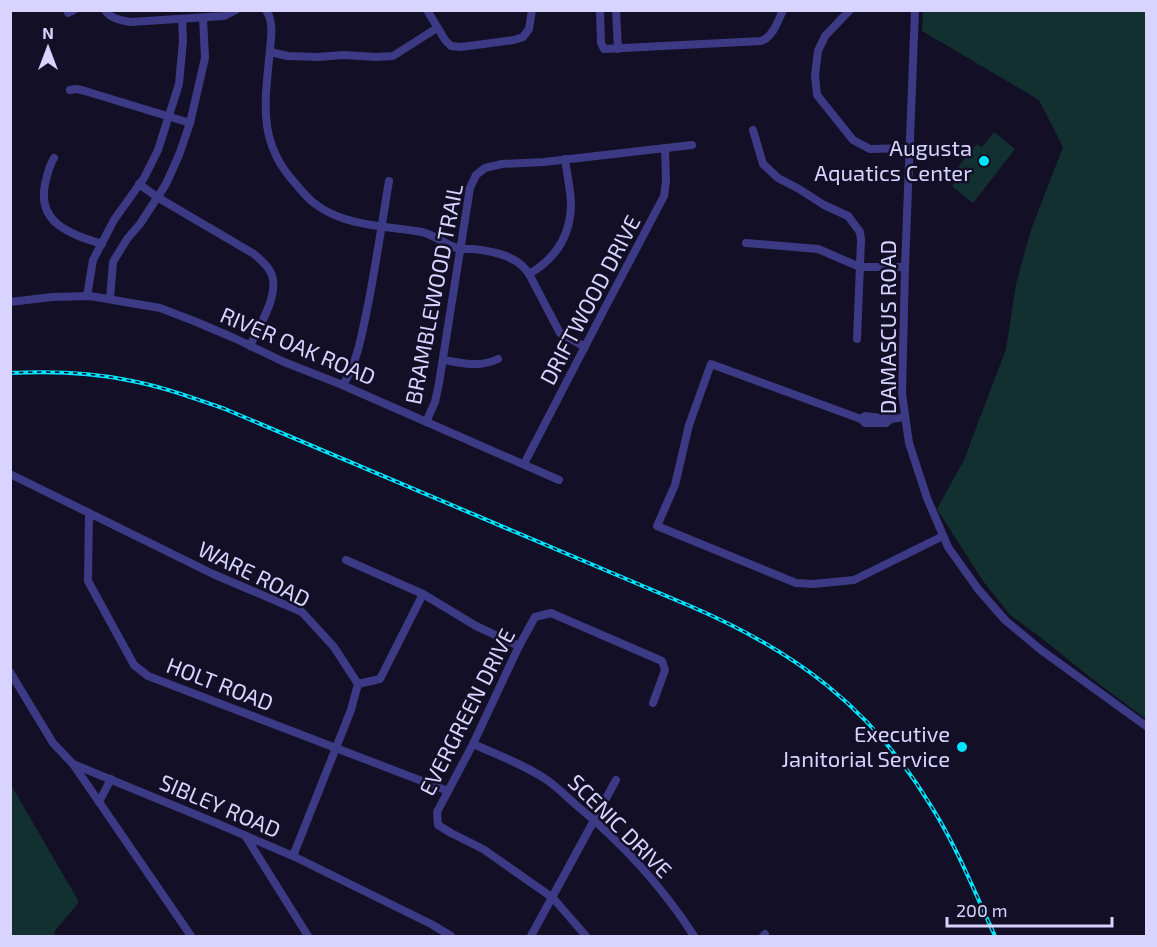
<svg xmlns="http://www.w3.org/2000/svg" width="1157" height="947" viewBox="0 0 1157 947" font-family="'Exo 2',sans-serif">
  <rect width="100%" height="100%" fill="#130f26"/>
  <g fill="#12302f">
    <polygon points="923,11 1146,11 1146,719 1091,678 1039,636 1010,615 983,581 937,509 964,460 1006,349 1016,284 1031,230 1063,147 1039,100 922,31"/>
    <polygon points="994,132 1015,149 973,203 952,186 958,178 953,173 977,144 982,147"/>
    <polygon points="11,785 79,902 54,932 55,936 11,936"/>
  </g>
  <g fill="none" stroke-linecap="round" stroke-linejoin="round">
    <g stroke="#3d3a85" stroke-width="8">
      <path d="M105,10C111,19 120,20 130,22L224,16L236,10"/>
      <path d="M266,10C274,22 271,37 270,50C265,101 257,142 295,183C301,190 307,198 314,203C344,227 387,226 422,232C435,235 447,246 460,249C464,249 469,249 473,249C494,251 518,256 529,274L560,333L585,347"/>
      <polyline points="427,10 445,40 451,46 461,47 514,40 523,37 529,29 532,10"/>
      <path d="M600,10L601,43L604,49L761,41C773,37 778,21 783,10"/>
      <polyline points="616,10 618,49"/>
      <polyline points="850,10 825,36 818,51 815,75 817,95 853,140 870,149 910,148"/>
      <polyline points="915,10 905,267 902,394 909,443 927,498 948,547 978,589 1005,620 1041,650 1146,726"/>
      <polyline points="68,13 74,10"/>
      <polyline points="270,52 288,56 318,57 343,55 377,57 393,56 437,28"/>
      <polyline points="70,90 77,89 85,91 190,123"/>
      <polyline points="753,130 763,164 778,178 799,189 824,205 848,216 860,232 861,240 857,339"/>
      <path d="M54,158C49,166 47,175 45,184C37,224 71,234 102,244"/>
      <path d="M139,184L157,197L254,254C260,259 266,264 270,271C282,292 259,326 250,346"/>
      <polyline points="746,243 818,249 860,267 905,267"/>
      <path d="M529,274C555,259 570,236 571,206C571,191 567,174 565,159"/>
      <polyline points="87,296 93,260 114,220 144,178 158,150 179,84 183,41 182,19"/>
      <polyline points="110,299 113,262 127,239 140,224 166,184 179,155 190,123 205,58 203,18"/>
      <polyline points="10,302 52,297 90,296 160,308 194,321 234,338 284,362 340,384 559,480"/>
      <path d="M443,360C463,363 479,368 498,359"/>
      <path d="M343,385C358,361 362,333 368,305C376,264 382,223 389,181"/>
      <polyline points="861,419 711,364 689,425 675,485 657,526 796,583 813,584 854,580 943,536"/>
      <polyline points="891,419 886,423 865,423 861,419 865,416 891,419 905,417"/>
      <polyline points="426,422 435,402 439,383 470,188 476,175 485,168 502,164 544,162 692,145"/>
      <polyline points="524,464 607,304 664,196 666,181 665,148"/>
      <polyline points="10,474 213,574 302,612 334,647 358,684 351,710 293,856"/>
      <polyline points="89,513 88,581 134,665 148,676 448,791"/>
      <polyline points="346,560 423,594 476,626 519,646"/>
      <polyline points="10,672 53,743 73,764 216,823 293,856 431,924 451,936"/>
      <polyline points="358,684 380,679 423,594"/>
      <path d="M473,744C498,755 525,765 547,780C557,787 566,796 575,804C621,842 662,886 694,936"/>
      <polyline points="73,764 191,936"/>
      <polyline points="99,802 111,779"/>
      <polyline points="246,837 308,936"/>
      <polyline points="531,936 616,780"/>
      <polyline points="586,936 553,898 483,849 451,833 438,825 437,812 473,744 519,646 535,617 551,613 662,661 665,670 653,703"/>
      <polyline points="763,936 765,934"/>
    </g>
    <g stroke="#00e5ff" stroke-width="4">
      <path id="rail" d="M10,373C49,371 89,372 127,380C161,386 193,398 225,409L690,606C795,651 871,707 931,806C957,847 975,893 995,936"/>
    </g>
    <use href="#rail" stroke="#130f26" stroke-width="1.5" stroke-dasharray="4.5" stroke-linecap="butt"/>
  </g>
  <g fill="#00e5ff" stroke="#130f26" stroke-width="2">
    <circle cx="984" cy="161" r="6"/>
    <circle cx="962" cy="747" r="6"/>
  </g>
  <g text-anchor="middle" stroke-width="5" stroke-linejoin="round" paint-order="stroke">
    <g font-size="22" fill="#d9d4ff" stroke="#130f26" text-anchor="end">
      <text x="972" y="156">Augusta<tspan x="972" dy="25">Aquatics Center</tspan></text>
      <text x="950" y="742">Executive<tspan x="950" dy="25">Janitorial Service</tspan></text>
    </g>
    <g font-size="22" fill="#d9d4ff" stroke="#130f26">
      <text transform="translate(434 294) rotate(-79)" y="8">BRAMBLEWOOD TRAIL</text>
      <text transform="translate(590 300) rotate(-62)" y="8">DRIFTWOOD DRIVE</text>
      <text transform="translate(888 327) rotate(-90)" y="8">DAMASCUS ROAD</text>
      <text transform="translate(298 346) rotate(23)" y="8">RIVER OAK ROAD</text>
      <text transform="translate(254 574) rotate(26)" y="8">WARE ROAD</text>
      <text transform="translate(220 684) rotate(21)" y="8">HOLT ROAD</text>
      <text transform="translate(467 712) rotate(-63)" y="8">EVERGREEN DRIVE</text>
      <text transform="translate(220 806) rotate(23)" y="8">SIBLEY ROAD</text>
      <text transform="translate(620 826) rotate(45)" y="8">SCENIC DRIVE</text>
    </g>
  </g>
  <rect width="1157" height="947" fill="none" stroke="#d9d4ff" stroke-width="24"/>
  <g transform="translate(48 48)" stroke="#130f26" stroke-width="4.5" paint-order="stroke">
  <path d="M0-4.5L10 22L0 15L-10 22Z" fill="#d9d4ff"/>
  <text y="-9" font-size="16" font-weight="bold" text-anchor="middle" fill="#d9d4ff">N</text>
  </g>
  <path d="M947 917v9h165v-9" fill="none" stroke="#d9d4ff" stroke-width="3"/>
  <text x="956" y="917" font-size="18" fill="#d9d4ff" stroke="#130f26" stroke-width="4.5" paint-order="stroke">200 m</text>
</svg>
